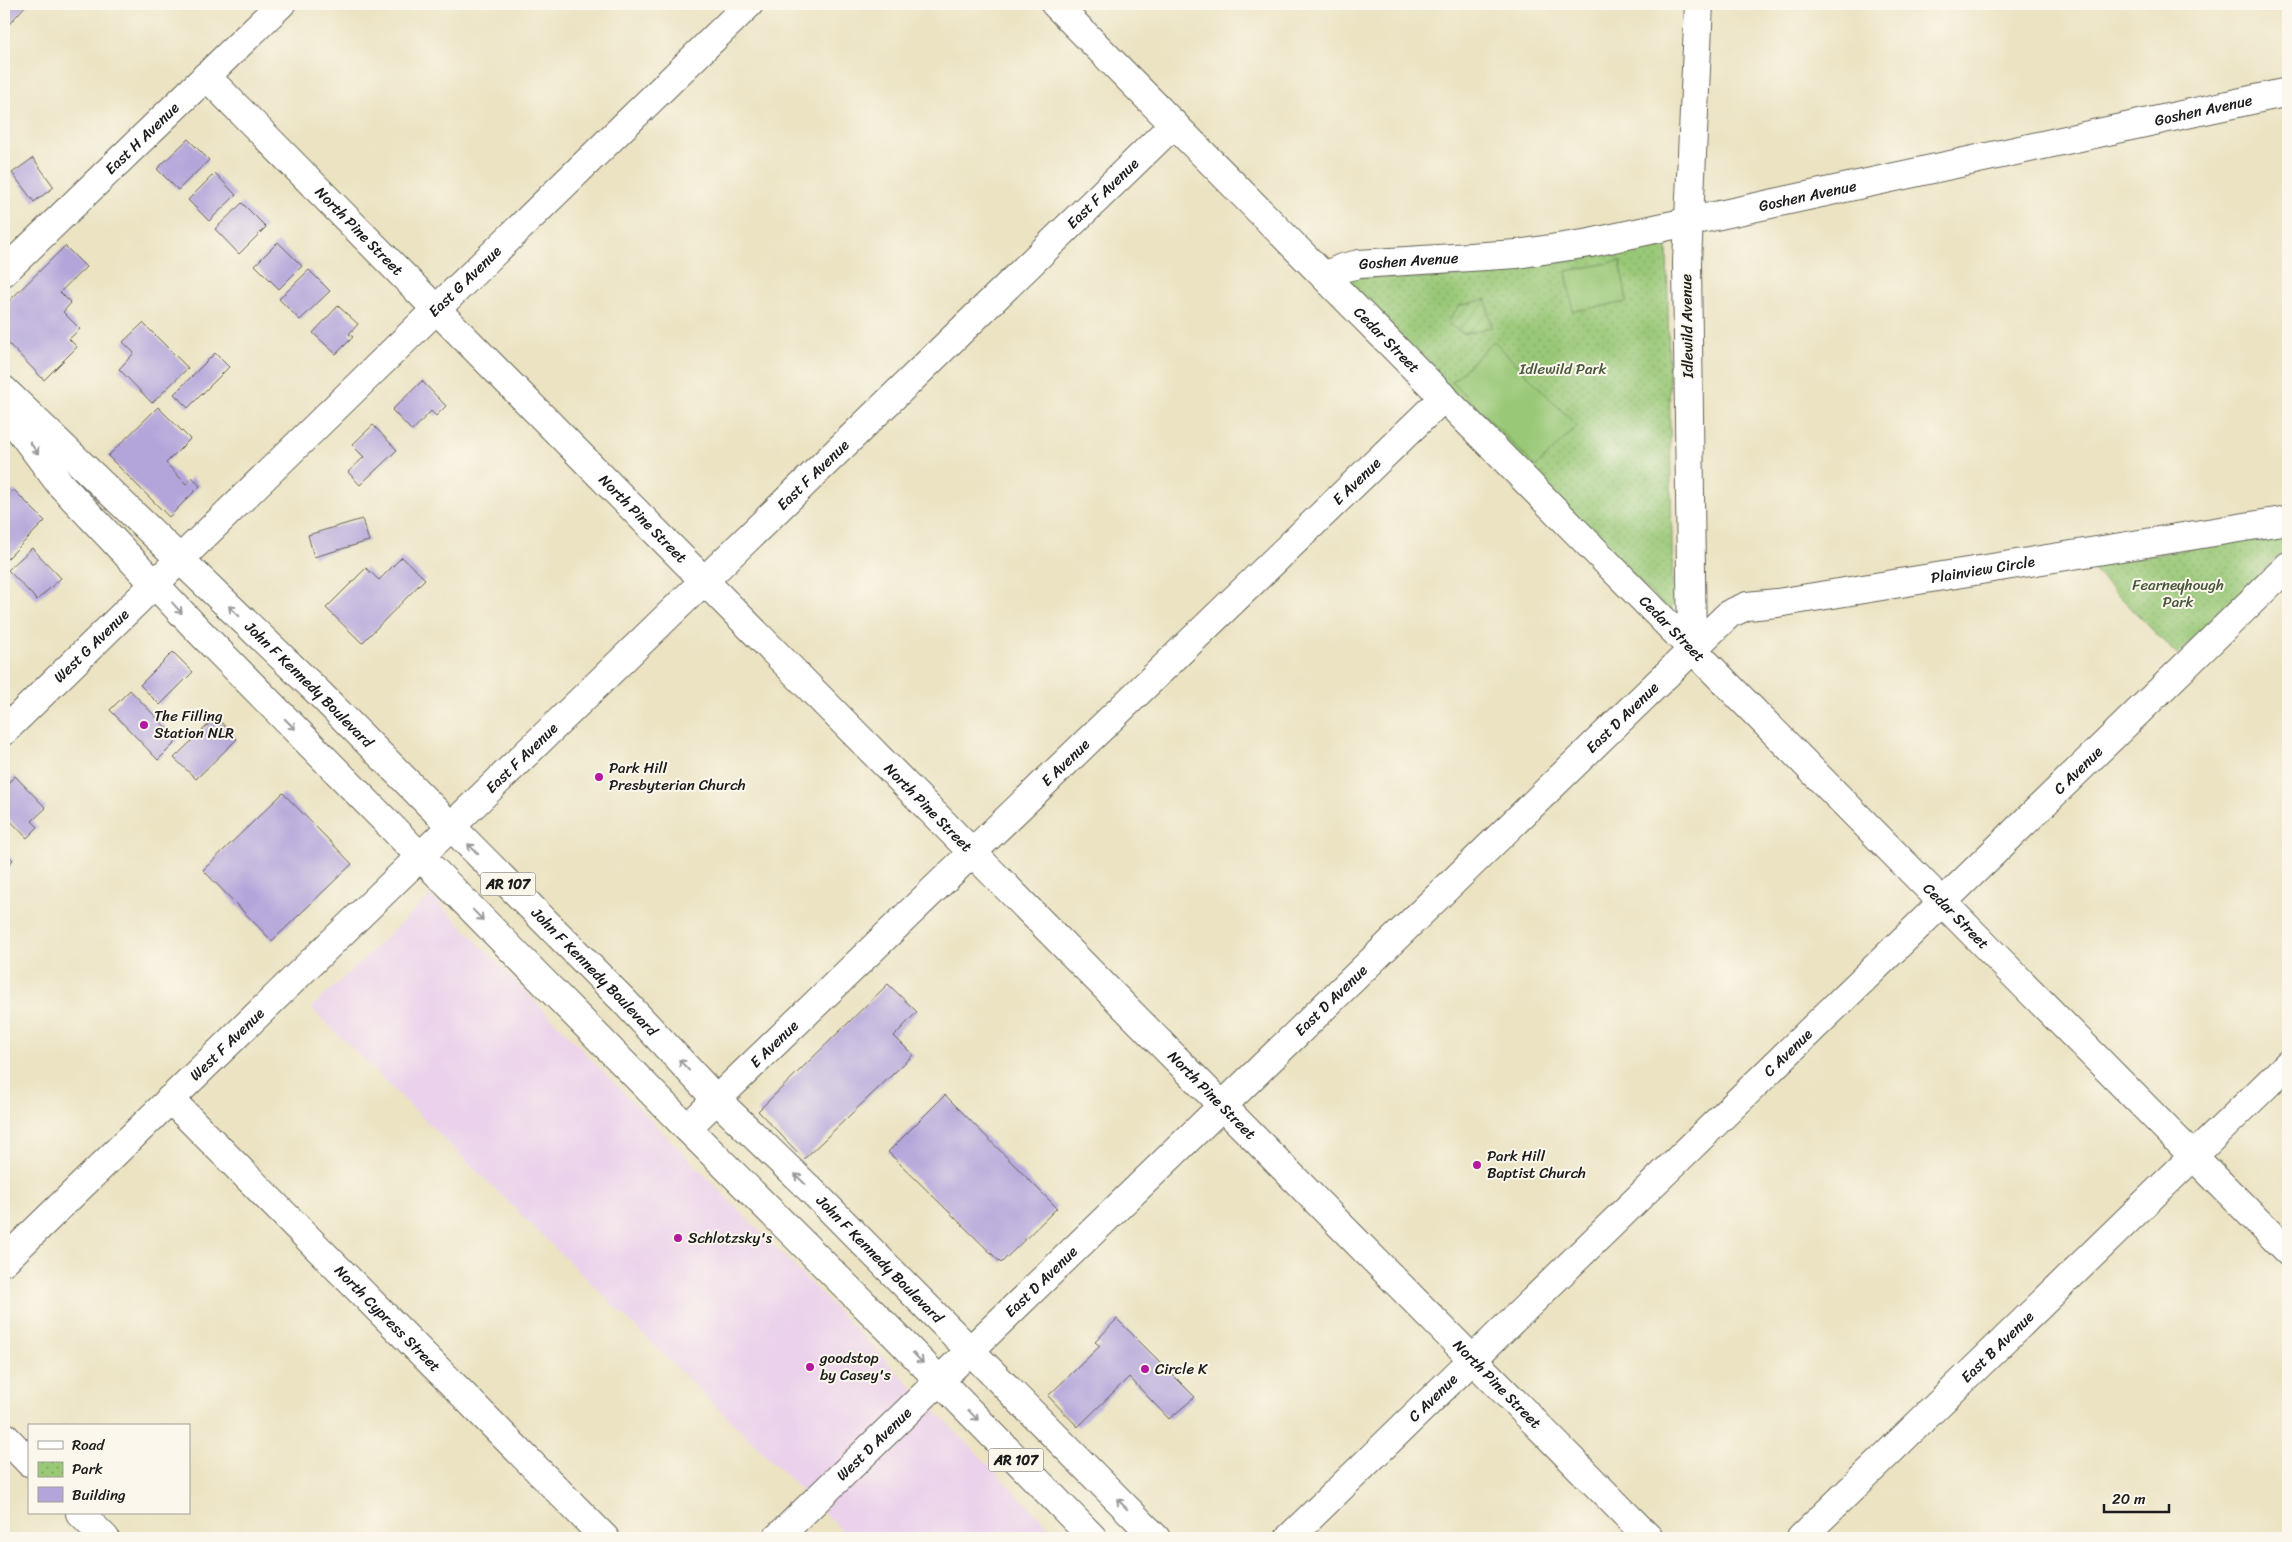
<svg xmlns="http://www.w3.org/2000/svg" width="2292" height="1542" viewBox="0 0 2292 1542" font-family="Sriracha,sans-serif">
  <defs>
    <pattern id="park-dots" width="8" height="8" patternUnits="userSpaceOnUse" patternTransform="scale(1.25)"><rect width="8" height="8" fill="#99c877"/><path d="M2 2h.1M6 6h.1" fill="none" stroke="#83ab66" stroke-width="1.8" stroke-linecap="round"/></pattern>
    <pattern id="garden-furrows" width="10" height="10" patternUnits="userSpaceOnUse" patternTransform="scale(1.25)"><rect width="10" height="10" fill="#99c877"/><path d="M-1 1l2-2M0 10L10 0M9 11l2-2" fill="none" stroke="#83ab66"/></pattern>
  </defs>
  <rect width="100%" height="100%" fill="#fbf7ec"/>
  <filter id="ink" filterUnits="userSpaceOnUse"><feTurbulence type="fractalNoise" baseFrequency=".02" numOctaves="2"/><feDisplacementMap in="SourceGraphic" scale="10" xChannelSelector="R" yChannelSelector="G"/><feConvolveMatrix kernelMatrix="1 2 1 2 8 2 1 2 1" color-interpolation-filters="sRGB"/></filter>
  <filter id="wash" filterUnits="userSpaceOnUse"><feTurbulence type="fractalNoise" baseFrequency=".0096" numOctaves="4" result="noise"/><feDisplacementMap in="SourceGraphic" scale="20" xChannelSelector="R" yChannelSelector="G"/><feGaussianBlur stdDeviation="1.12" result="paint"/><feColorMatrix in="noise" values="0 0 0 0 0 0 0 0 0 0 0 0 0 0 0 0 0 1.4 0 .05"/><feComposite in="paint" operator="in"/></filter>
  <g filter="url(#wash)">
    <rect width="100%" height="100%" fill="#ebe3c2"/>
    <polygon fill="#ebd1eb" points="431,895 676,1146 1060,1538 850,1538 311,1008"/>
    <g fill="url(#park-dots)" stroke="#5a724a">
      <polygon points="1667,242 1673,605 1670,612 1325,276 1427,278 1495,273"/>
      <polygon points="2288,532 2288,546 2177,655 2090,566"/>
    </g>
    <polygon fill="url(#garden-furrows)" stroke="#5a724a" points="1486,299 1492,327 1464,334 1447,323 1459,306"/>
    <g fill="#99c877" stroke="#5a724a">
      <polygon points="1620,261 1627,302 1573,311 1566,271"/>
      <polygon points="1494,341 1577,426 1536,467 1452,382"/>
    </g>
    <g id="blocks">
      <g fill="#b3a5da">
        <polygon points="4,4 27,4 4,30"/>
        <polygon points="188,139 209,160 178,190 157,169"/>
        <polygon points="33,158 54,187 34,202 12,173"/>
        <polygon points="215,173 236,195 209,221 188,200"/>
        <polygon points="242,203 266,227 239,254 215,229"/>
        <polygon points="278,242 302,266 279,289 255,265"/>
        <polygon points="65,246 86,267 60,292 71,303 63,312 80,329 69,339 77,347 44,380 4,339 4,306"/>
        <polygon points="309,270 330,291 300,320 279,299"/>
        <polygon points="338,306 358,324 349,334 353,337 336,354 313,333"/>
        <polygon points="143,323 188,368 152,403 119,369 134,353 123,342"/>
        <polygon points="215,353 229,367 188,408 174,394"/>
        <polygon points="422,381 446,406 436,416 431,411 412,431 392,410"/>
        <polygon points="158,407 190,439 166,463 186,484 192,477 200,486 169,517 108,456"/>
        <polygon points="373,425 397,450 360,485 348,472 364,457 352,445"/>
        <polygon points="14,490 45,521 4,562 4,500"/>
        <polygon points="362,519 369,541 314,557 308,535"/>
        <polygon points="32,548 61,578 37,600 8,570"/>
        <polygon points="402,557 425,579 362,643 326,608 366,568 379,580"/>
        <polygon points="173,652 193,672 160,705 140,685"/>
        <polygon points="130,690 178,740 158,760 110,710"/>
        <polygon points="216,717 237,739 196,779 174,758"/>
        <polygon points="15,776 46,808 32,821 38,827 27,838 4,814 4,787"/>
        <polygon points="283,793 352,864 272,941 203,870"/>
        <polygon points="4,851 13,860 4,870"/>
        <polygon points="888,984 917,1012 894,1036 913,1055 804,1159 758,1111"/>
        <polygon points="945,1095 1057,1208 1001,1263 888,1152"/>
        <polygon points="1117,1319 1195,1397 1169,1419 1129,1377 1078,1427 1048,1396 1100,1346 1095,1342"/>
      </g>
    </g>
  </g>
  <g filter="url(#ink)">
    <use href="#blocks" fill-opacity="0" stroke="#646256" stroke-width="1"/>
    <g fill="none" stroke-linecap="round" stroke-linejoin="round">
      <g stroke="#646256" stroke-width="30">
        <g id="minor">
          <path id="s1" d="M1055,4L2288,1252"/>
          <path id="s2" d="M206,76L1649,1538"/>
          <path id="s3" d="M4,272L281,4"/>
          <path id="s4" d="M1325,276L1342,268L1359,264L1517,254L1590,243L2288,92"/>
          <polyline points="1692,648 1687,262 1699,4"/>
          <path id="s5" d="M4,731L749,4"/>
          <path id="s6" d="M170,1099L605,1538"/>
          <path id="s7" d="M687,1128L1444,397"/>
          <path id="s8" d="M4,1261L1174,124"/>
          <polyline points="4,1436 29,1462"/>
          <polyline points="80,1513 105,1538"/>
          <path id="s9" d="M777,1538L1729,614L1747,606L1777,603L2288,520"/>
          <path id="s10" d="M1289,1538L2288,566"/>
          <path id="s11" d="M1801,1538L2288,1064"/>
        </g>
      </g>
      <g stroke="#646256" stroke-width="30">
        <g id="major">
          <path id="s12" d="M4,390L319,693L622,999L717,1100L816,1195L1156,1538"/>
          <polyline points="4,409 60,484 198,630 687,1128 896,1336 1093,1538"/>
        </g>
      </g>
      <use href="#minor" stroke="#fff" stroke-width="28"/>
      <use href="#major" stroke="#fff" stroke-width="28"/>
    </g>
    <defs><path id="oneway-shaft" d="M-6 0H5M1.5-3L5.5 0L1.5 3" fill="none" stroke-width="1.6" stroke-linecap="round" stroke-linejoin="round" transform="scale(1.25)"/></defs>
    <g stroke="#999">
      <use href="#oneway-shaft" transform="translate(34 448) rotate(54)"/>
      <use href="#oneway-shaft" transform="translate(177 608) rotate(48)"/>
      <use href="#oneway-shaft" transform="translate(234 611) rotate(-136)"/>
      <use href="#oneway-shaft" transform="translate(290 724) rotate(45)"/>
      <use href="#oneway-shaft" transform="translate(473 849) rotate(-135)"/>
      <use href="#oneway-shaft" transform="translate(478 915) rotate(46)"/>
      <use href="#oneway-shaft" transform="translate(684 1065) rotate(-133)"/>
      <use href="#oneway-shaft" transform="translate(800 1179) rotate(-136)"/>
      <use href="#oneway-shaft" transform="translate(918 1358) rotate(46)"/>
      <use href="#oneway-shaft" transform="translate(973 1415) rotate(46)"/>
      <use href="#oneway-shaft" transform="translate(1122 1504) rotate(-135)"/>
    </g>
  </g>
  <g fill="#b5179e" stroke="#fbf7ec" stroke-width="2">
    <circle cx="144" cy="725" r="5"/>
    <circle cx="599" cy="777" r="5"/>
    <circle cx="1477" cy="1165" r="5"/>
    <circle cx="678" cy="1238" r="5"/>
    <circle cx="810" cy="1367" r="5"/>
    <circle cx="1145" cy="1369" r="5"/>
  </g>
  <g text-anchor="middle" stroke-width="4" stroke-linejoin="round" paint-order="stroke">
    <g fill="#fbf7ec" stroke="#5f5e5a" stroke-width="1">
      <rect x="480.5" y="872.5" width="55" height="23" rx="4"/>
      <rect x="988.5" y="1448.5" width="55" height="23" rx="4"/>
    </g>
    <g font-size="14" font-weight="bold" fill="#1c1c1c">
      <text x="508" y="889">AR 107</text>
      <text x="1016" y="1465">AR 107</text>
    </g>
    <g font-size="15" fill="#1c1c1c" stroke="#fbf7ec">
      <text dy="5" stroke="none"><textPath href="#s4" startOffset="896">Goshen Avenue</textPath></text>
      <text dy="5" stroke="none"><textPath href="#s3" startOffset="192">East H Avenue</textPath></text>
      <text dy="5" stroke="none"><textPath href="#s8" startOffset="1532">East F Avenue</textPath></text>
      <text dy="5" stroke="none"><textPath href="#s4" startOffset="491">Goshen Avenue</textPath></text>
      <text dy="5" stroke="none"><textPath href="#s2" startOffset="218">North Pine Street</textPath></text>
      <text dy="5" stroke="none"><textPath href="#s4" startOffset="86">Goshen Avenue</textPath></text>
      <text dy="5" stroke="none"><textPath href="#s5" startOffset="644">East G Avenue</textPath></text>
      <text transform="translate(1687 326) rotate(-91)" y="5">Idlewild Avenue</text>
      <text dy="5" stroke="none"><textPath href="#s1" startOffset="472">Cedar Street</textPath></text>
      <text dy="5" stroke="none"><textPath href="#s8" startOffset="1128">East F Avenue</textPath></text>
      <text dy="5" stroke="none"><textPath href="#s7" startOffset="931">E Avenue</textPath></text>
      <text dy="5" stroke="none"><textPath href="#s2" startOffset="622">North Pine Street</textPath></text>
      <text dy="5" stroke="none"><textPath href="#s9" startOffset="1585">Plainview Circle</textPath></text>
      <text dy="5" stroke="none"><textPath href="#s1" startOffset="878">Cedar Street</textPath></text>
      <text dy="5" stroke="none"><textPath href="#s5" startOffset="122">West G Avenue</textPath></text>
      <text dy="5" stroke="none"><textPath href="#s12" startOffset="424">John F Kennedy Boulevard</textPath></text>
      <text dy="5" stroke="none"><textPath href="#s9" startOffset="1178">East D Avenue</textPath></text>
      <text dy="5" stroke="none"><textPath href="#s8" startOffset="722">East F Avenue</textPath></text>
      <text dy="5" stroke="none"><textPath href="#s7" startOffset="526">E Avenue</textPath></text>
      <text dy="5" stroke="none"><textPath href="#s10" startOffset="1101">C Avenue</textPath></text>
      <text dy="5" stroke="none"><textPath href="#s2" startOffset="1028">North Pine Street</textPath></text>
      <text dy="5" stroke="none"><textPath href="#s1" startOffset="1282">Cedar Street</textPath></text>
      <text dy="5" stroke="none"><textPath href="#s12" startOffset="829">John F Kennedy Boulevard</textPath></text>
      <text dy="5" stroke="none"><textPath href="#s9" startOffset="772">East D Avenue</textPath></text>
      <text dy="5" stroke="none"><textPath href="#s8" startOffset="311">West F Avenue</textPath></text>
      <text dy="5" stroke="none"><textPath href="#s7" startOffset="121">E Avenue</textPath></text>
      <text dy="5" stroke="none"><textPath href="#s10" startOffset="696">C Avenue</textPath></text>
      <text dy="5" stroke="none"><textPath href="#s2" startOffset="1432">North Pine Street</textPath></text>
      <text dy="5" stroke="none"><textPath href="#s12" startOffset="1234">John F Kennedy Boulevard</textPath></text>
      <text dy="5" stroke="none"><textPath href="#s9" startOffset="368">East D Avenue</textPath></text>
      <text dy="5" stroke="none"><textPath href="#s6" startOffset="309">North Cypress Street</textPath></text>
      <text dy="5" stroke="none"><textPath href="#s11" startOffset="274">East B Avenue</textPath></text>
      <text dy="5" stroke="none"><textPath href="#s2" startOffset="1838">North Pine Street</textPath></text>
      <text dy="5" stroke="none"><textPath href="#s10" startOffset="201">C Avenue</textPath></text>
      <text dy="5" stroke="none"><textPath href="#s9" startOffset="135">West D Avenue</textPath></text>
    </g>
    <g font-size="15" fill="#48583c" stroke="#fbf7ec">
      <text x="1563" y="374">Idlewild Park</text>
      <text x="2178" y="590">Fearneyhough<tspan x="2178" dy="17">Park</tspan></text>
    </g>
    <g font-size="15" fill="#1c1c1c" stroke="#fbf7ec" text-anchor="start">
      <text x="154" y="721">The Filling<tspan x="154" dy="17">Station NLR</tspan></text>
      <text x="609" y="773">Park Hill<tspan x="609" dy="17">Presbyterian Church</tspan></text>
      <text x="1487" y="1161">Park Hill<tspan x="1487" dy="17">Baptist Church</tspan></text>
      <text x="688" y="1243">Schlotzsky's</text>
      <text x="820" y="1363">goodstop<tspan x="820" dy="17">by Casey's</tspan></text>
      <text x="1155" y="1374">Circle K</text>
    </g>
  </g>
  <rect width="2292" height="1542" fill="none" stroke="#fbf7ec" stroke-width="20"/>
  <rect x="28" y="1424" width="162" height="90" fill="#fbf7ec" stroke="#a29f99"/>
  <rect x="38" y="1441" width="25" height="8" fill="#ffffff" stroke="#a29f99"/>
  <text x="72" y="1450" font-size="15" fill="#1c1c1c">Road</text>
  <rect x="38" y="1462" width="25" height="15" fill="url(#park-dots)" stroke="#a29f99"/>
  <text x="72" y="1474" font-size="15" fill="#1c1c1c">Park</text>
  <rect x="38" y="1487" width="25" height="15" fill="#b3a5da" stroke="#a29f99"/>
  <text x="72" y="1500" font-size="15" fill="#1c1c1c">Building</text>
  <path d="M2104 1504v8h65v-8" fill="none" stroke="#1c1c1c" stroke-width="2.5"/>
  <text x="2112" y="1504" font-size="15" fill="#1c1c1c" stroke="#fbf7ec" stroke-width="4" paint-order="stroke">20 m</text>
</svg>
